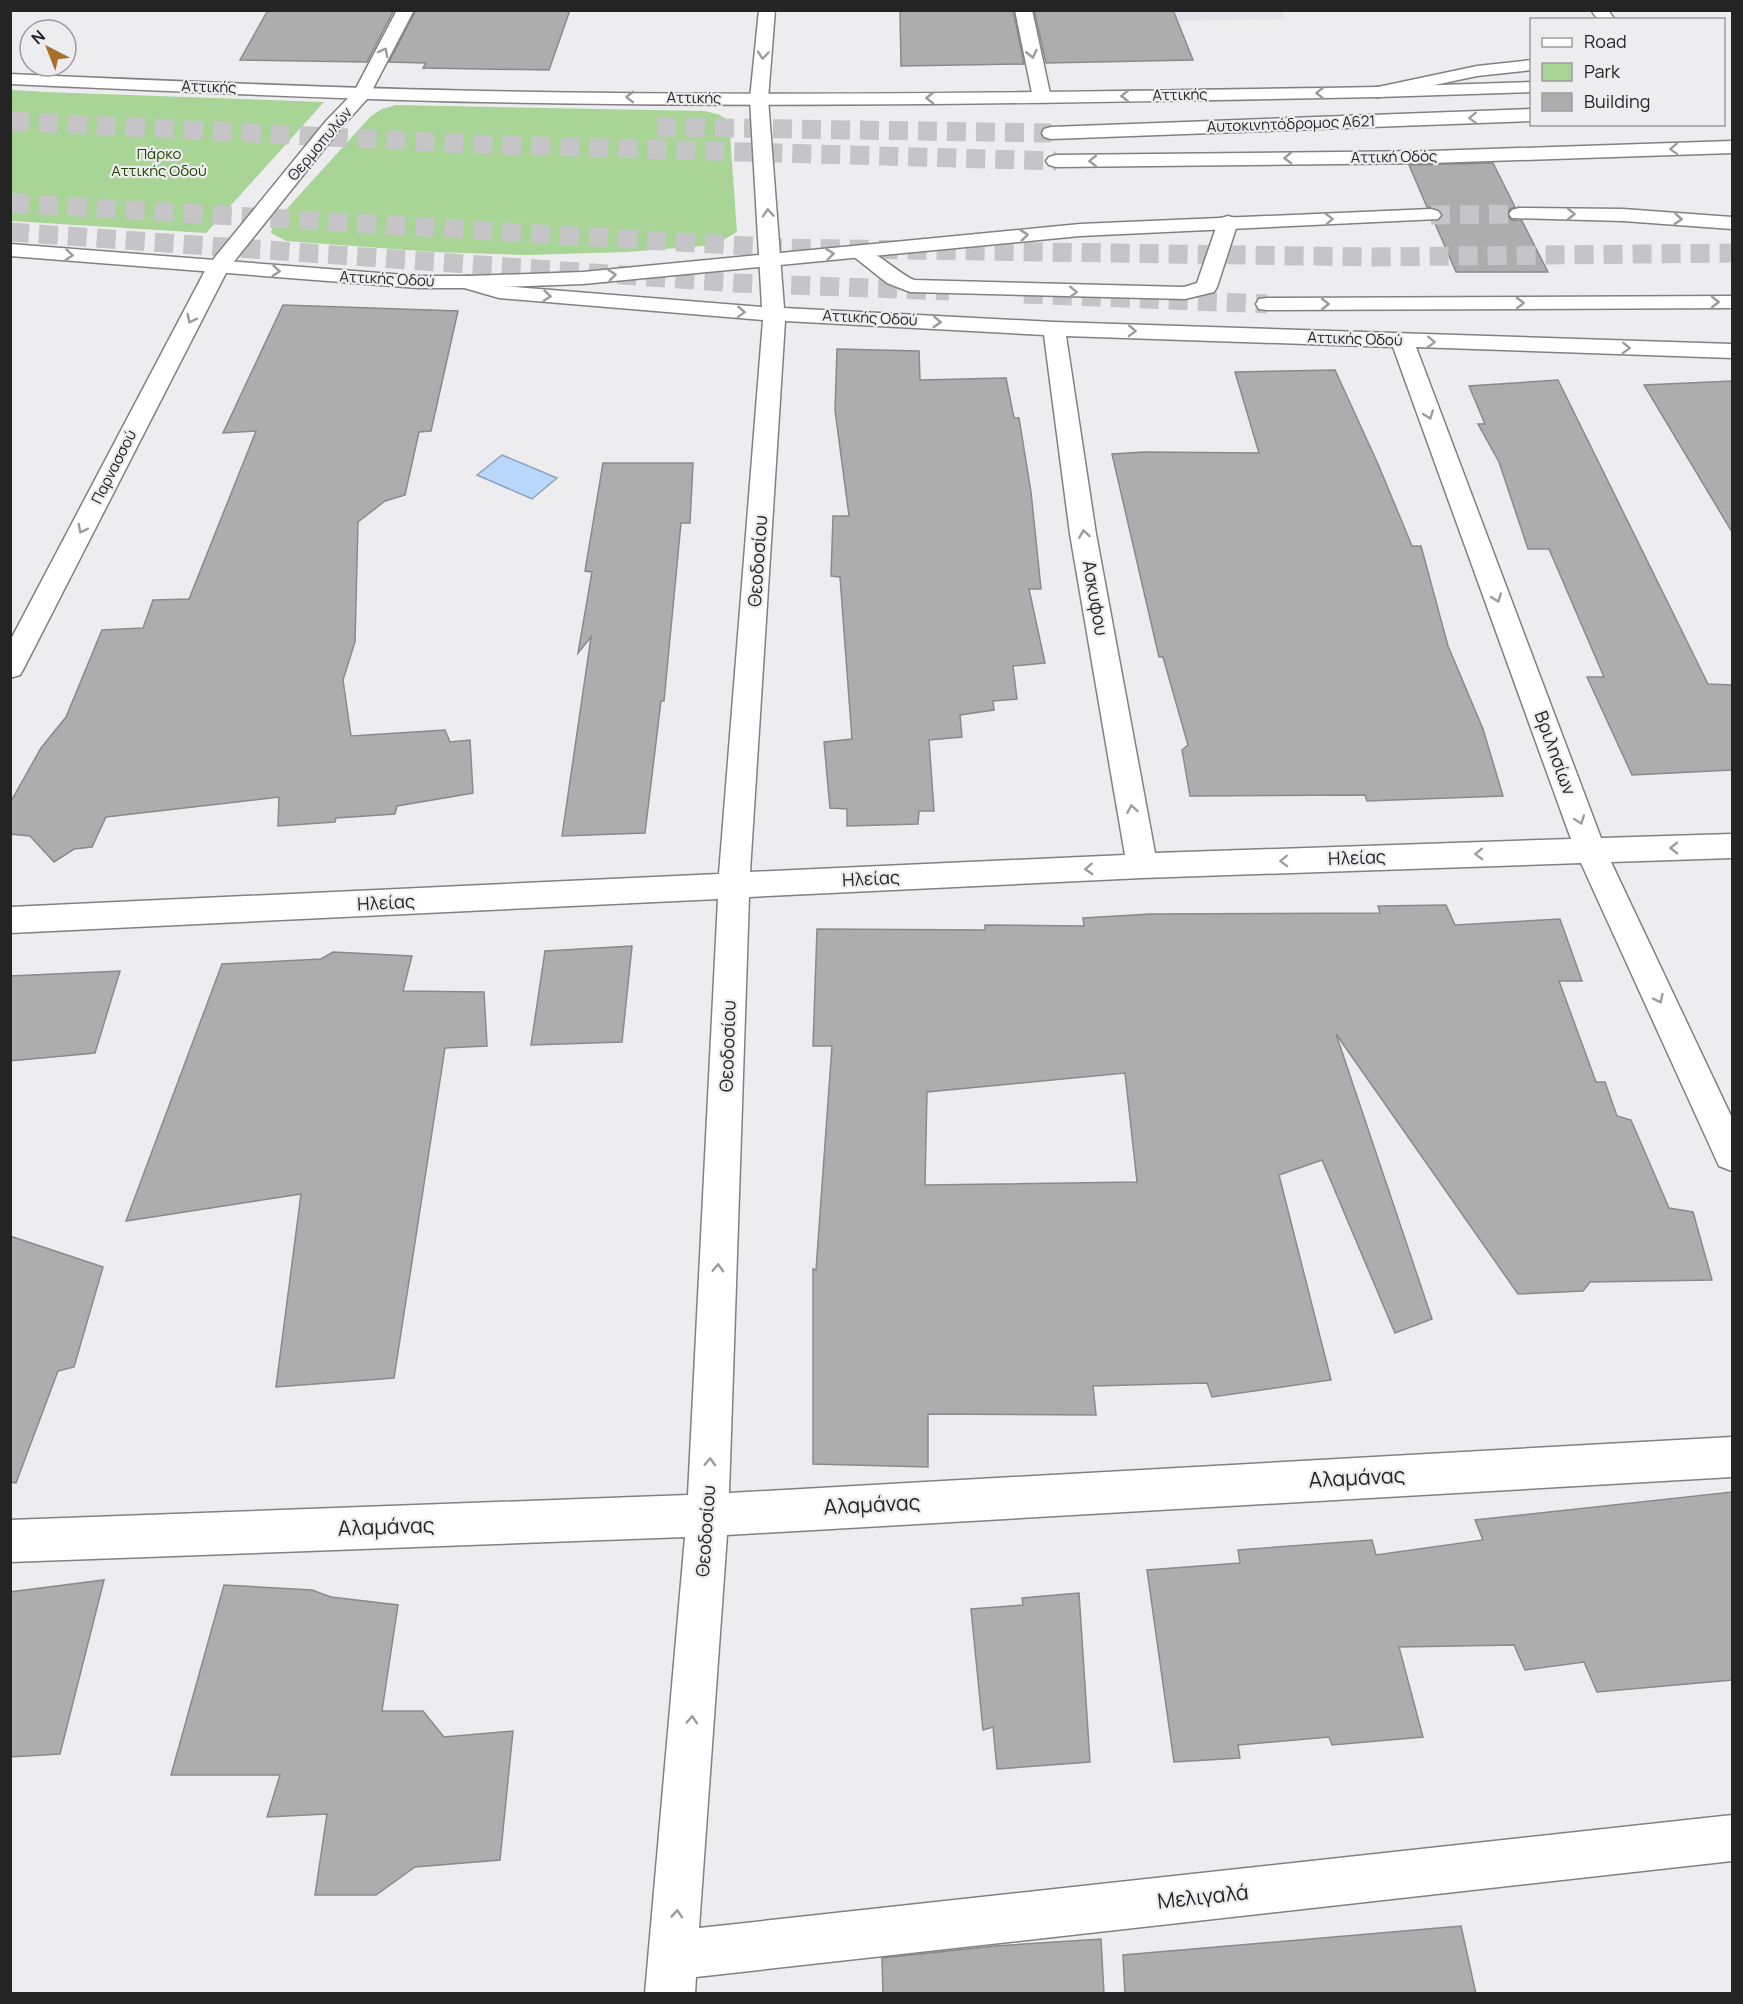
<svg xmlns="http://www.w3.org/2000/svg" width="1743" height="2004" viewBox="0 0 1743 2004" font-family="Manrope,sans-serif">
  <rect width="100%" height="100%" fill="#ededef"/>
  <polygon fill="#e2e2eb" points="1281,10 1285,19 1036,24 1034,11"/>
  <g fill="#a8d496">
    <polygon points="11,90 46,92 324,102 206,233 11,221"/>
    <polygon points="396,105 705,111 720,115 729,121 737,232 715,245 627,252 527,255 435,252 286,241 271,233 273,224 371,116 382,109"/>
  </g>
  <polygon fill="#b9d7fa" stroke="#8ca1ba" stroke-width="1.5" points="502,455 557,478 532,499 477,475"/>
  <g fill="#adadae" stroke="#8a8a8b" stroke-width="1.5" fill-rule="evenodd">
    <polygon points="268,10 394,10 367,62 240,60"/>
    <polygon points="416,10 570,10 549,70 423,68 426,63 389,62"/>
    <polygon points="900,10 1013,10 1024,64 901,66"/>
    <polygon points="1034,10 1173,10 1193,60 1046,63"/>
    <polygon points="1493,163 1515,207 1510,209 1507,215 1512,220 1522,221 1548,272 1456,272 1434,221 1440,220 1443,214 1439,209 1427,207 1409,165"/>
    <polygon points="283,305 458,311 431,431 419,432 405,495 385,501 358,522 355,642 343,680 351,736 445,730 450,742 470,740 473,793 397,806 395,814 336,818 335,822 278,826 279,797 106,817 92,847 74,849 54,862 30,836 10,834 10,803 41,748 66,717 102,630 143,628 153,600 189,599 256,431 223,433"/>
    <polygon points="837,349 919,351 920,380 1006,378 1014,418 1019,418 1031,492 1041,589 1029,589 1045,663 1013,666 1017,699 993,701 994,710 960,715 962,737 929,740 934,811 919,811 918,824 847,826 847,809 830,808 824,742 852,739 840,577 831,576 833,516 849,516 835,410"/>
    <polygon points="1335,370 1378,464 1412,546 1421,546 1448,646 1483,729 1503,796 1367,801 1365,795 1190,796 1182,750 1188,745 1163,657 1159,657 1112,454 1144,452 1259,453 1235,372"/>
    <polygon points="1558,380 1708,684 1732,685 1732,770 1632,775 1587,677 1604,677 1549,549 1528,549 1499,462 1478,424 1485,424 1469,386"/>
    <polygon points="1732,381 1732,532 1644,385"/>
    <polygon points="603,463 693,463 690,523 681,523 664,701 661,701 645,833 562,836 591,637 578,653 592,572 585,571"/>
    <path d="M1446,905L1455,925L1560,919L1582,981H1559L1596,1082H1605L1617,1116L1631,1120L1669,1208L1693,1212L1712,1280L1590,1282L1583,1291L1518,1294L1336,1034L1432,1319L1395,1333L1322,1160L1279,1175L1331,1380L1212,1397L1207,1383L1093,1386L1096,1415L928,1414V1467L813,1464V1269L816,1270L832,1046H813L817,929L985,930V925L1084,926L1083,918L1151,914L1380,913L1378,906ZM1125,1073L1137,1182L925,1185L927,1092Z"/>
    <polygon points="632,946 622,1042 531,1045 545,951"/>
    <polygon points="333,952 412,956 403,991 484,992 487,1046 445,1048 394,1378 276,1387 301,1194 126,1221 222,964 321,959"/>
    <polygon points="120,971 95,1053 10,1061 10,976"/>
    <polygon points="10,1236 103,1267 74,1367 58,1371 16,1483 10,1482"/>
    <polygon points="1732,1492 1732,1680 1597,1692 1584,1662 1525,1670 1514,1645 1399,1647 1423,1737 1332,1745 1329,1737 1238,1745 1240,1758 1174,1762 1147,1570 1240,1563 1238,1550 1372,1540 1376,1555 1483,1540 1475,1520"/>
    <polygon points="104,1580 60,1754 10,1757 10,1592"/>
    <polygon points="224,1585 312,1590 331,1597 398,1605 382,1711 423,1711 444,1737 513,1731 500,1860 415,1867 376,1895 315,1895 327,1814 267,1817 280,1775 171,1775"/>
    <polygon points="1079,1593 1090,1762 997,1769 993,1727 983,1730 971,1609 1023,1605 1022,1598"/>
    <polygon points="1461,1926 1476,1994 1125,1994 1123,1955"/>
    <polygon points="1101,1939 1104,1994 883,1994 882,1958 995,1946"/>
  </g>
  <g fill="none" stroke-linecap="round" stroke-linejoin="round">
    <g stroke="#c5c5c7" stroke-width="19" stroke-dasharray="19 10" stroke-linecap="butt">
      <polyline points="10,121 470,144 1056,161"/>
      <polyline points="657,127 1051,133"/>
      <polyline points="10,203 782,248 1372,257 1732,253"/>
      <polyline points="1431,215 1519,214"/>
      <polyline points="10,232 736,283 949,291"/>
      <polyline points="1024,294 1267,304"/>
    </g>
    <g stroke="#818183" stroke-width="3">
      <g id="minor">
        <polygon points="397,10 414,10 368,98 340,129 228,269 24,668 20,675 10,678 10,641 207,267 326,121 354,92"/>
        <path d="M759,10H775L768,99L784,308L1054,322L1732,344V358L1416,347L1601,838L1732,834V858L1611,862L1732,1118V1171L1719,1166L1581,863L1142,878L749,897L729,1493L1732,1437V1477L727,1535L699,1928L1732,1815V1861L696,1977L695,1994H645L685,1537L10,1562V1520L688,1495L718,899L10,933V907L719,874L763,320L499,298L461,287L458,282L461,277L469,276L502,286L762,307L750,99ZM785,321L1044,335L1070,534L1125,855L750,872ZM1066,336L1393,347L1571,839L1155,853L1096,534Z"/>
        <polygon points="1015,10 1032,10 1051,98 1048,102 1036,102 1033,98"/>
        <polygon points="1591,10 1608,10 1615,20 1598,20"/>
        <polygon points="1532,60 1532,70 1477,76 1378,97 1372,96 1369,92 1372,88 1378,87 1477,66"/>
        <path d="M1228,216L1235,218L1238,222L1217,287L1214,292L1185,299L910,292L887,283L848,252L851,248C870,243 895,272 914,280L1184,287L1197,283L1218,222L1221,218Z"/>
      </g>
    </g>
    <g stroke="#818183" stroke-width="3">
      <g id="major">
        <path d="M10,74C168,81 326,88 484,91C782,97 1080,92 1378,87L1384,88L1387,92L1384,96L1378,97C1080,103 782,108 484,102C326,99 168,91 10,84Z"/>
        <polygon points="10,244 418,276 469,276 477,277 480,282 477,287 469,288 418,288 10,256"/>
      </g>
    </g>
    <g stroke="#818183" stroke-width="3">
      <g id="highway">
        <polygon points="1532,82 1532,92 1378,97 1372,96 1369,92 1372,88 1378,87"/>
        <polygon points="1532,109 1532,121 1051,139 1044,137 1042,133 1044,129 1051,127"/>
        <polygon points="1732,141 1732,153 1431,163 1056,167 1049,165 1046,161 1049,157 1056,155 1431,151"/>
        <polygon points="1519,208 1623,209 1732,217 1732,229 1623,221 1512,218 1509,214 1512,210"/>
        <polygon points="1431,209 1438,211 1441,215 1438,219 1080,236 583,284 469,288 461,287 458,282 461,277 469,276 583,272 1080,224"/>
        <polygon points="1732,296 1732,308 1267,310 1259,309 1256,304 1259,299 1267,298"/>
      </g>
    </g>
    <use href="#minor" fill="#fff" fill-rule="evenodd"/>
    <use href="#major" fill="#fff" fill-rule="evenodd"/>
    <use href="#highway" fill="#fff" fill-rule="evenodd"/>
  </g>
  <defs><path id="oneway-chevron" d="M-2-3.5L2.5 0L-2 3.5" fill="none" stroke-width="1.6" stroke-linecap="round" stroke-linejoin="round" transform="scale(1.5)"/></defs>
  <g stroke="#9c9c9d">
    <use href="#oneway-chevron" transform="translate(384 52) rotate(-62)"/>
    <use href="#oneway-chevron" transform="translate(1032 54) rotate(77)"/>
    <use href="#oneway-chevron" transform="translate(763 55) rotate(95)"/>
    <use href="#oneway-chevron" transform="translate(1320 93) rotate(179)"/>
    <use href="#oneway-chevron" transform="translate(1125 96) rotate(179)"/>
    <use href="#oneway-chevron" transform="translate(630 97) rotate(-179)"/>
    <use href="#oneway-chevron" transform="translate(930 98) rotate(180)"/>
    <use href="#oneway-chevron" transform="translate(1473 118) rotate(178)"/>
    <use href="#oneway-chevron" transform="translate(1674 149) rotate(178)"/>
    <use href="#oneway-chevron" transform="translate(1288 158) rotate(179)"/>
    <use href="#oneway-chevron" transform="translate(1093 161) rotate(179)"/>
    <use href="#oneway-chevron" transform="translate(768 213) rotate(-94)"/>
    <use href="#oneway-chevron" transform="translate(1571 214) rotate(1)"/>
    <use href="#oneway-chevron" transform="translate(1329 219) rotate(-2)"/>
    <use href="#oneway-chevron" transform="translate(1678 219) rotate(4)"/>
    <use href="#oneway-chevron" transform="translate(1024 235) rotate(-6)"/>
    <use href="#oneway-chevron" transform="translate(830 254) rotate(-6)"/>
    <use href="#oneway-chevron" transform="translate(69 255) rotate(5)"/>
    <use href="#oneway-chevron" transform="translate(276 271) rotate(4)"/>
    <use href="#oneway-chevron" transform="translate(612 275) rotate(-6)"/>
    <use href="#oneway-chevron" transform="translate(1073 292) rotate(2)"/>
    <use href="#oneway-chevron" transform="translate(547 296) rotate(5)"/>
    <use href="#oneway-chevron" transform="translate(1715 302)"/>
    <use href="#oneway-chevron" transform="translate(1520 303)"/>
    <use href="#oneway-chevron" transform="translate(1325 304)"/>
    <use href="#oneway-chevron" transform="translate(741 312) rotate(2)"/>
    <use href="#oneway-chevron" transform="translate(191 319) rotate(117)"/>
    <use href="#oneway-chevron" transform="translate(937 322) rotate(3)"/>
    <use href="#oneway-chevron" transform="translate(1132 331) rotate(2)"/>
    <use href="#oneway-chevron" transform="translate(1431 342) rotate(2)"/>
    <use href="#oneway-chevron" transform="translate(1626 348) rotate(2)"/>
    <use href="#oneway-chevron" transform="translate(1429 415) rotate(70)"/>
    <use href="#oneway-chevron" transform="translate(82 529) rotate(117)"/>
    <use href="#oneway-chevron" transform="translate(1084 534) rotate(-99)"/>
    <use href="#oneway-chevron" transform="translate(1497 598) rotate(70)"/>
    <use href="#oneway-chevron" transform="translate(1132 809) rotate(-100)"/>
    <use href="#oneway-chevron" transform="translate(1580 820) rotate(70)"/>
    <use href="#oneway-chevron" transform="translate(1674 848) rotate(179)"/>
    <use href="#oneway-chevron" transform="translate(1479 854) rotate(178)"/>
    <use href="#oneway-chevron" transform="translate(1284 861) rotate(178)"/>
    <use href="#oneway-chevron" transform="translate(1089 869) rotate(177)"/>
    <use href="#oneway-chevron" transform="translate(1659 999) rotate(65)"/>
    <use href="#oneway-chevron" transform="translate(718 1268) rotate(-88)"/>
    <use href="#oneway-chevron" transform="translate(710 1462) rotate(-88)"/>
    <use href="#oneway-chevron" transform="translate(692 1720) rotate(-86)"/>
    <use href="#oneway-chevron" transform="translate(677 1914) rotate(-86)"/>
  </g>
  <g text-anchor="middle" stroke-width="4.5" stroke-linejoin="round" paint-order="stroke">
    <g font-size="15" fill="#242425" stroke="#ededef">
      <text transform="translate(209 87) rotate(2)" y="5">Αττικής</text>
      <text transform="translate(1180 95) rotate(-1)" y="5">Αττικής</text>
      <text transform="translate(694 98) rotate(1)" y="5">Αττικής</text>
      <text transform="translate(1291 124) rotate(-2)" y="5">Αυτοκινητόδρομος Α621</text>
      <text transform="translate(320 144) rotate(-50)" y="5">Θερμοπυλών</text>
      <text transform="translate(1394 157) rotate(-1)" y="5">Αττική Οδός</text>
      <text transform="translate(387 279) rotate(3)" y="5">Αττικής Οδού</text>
      <text transform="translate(870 318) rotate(3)" y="5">Αττικής Οδού</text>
      <text transform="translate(1355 339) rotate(2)" y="5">Αττικής Οδού</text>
      <text transform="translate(114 467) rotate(-63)" y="5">Παρνασσού</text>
    </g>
    <g font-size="15" fill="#1e4604" stroke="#ededef">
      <text x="159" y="159">Πάρκο<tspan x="159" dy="17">Αττικής Οδού</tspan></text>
    </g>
    <g font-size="18" fill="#242425" stroke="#ededef">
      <text transform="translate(758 561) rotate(-86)" y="6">Θεοδοσίου</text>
      <text transform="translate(1095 598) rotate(80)" y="6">Ασκυφου</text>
      <text transform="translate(1555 753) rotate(70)" y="6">Βριλησίων</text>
      <text transform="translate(1357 858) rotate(-2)" y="6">Ηλείας</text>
      <text transform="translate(871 879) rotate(-3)" y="6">Ηλείας</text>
      <text transform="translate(386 903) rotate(-3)" y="6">Ηλείας</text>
      <text transform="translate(728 1046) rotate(-88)" y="6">Θεοδοσίου</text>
      <text transform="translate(706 1531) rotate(-86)" y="6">Θεοδοσίου</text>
    </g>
    <g font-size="21" fill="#242425" stroke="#ededef">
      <text transform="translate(1357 1478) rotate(-3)" y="7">Αλαμάνας</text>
      <text transform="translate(872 1505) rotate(-3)" y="7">Αλαμάνας</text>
      <text transform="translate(386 1527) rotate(-2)" y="7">Αλαμάνας</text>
      <text transform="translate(1203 1897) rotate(-6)" y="7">Μελιγαλά</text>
    </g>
  </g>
  <rect width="1743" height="2004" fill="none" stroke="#242425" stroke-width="24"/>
  <rect x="1530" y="18" width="195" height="108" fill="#ededef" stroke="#9d9d9e" stroke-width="1.5"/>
  <rect x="1542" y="38" width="30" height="9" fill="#ffffff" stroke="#9d9d9e" stroke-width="1.5"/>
  <text x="1584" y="48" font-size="18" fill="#242425">Road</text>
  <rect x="1542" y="63" width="30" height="18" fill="#a8d496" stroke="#9d9d9e" stroke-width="1.5"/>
  <text x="1584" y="78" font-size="18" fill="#242425">Park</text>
  <rect x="1542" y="93" width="30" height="18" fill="#adadae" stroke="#9d9d9e" stroke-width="1.5"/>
  <text x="1584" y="108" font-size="18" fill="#242425">Building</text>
  <g transform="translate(48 48) rotate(318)"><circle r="28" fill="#ededef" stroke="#9d9d9e" stroke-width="1.5"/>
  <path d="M0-4.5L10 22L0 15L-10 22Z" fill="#a76e2c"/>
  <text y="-9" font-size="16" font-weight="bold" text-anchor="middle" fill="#242425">N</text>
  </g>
</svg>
